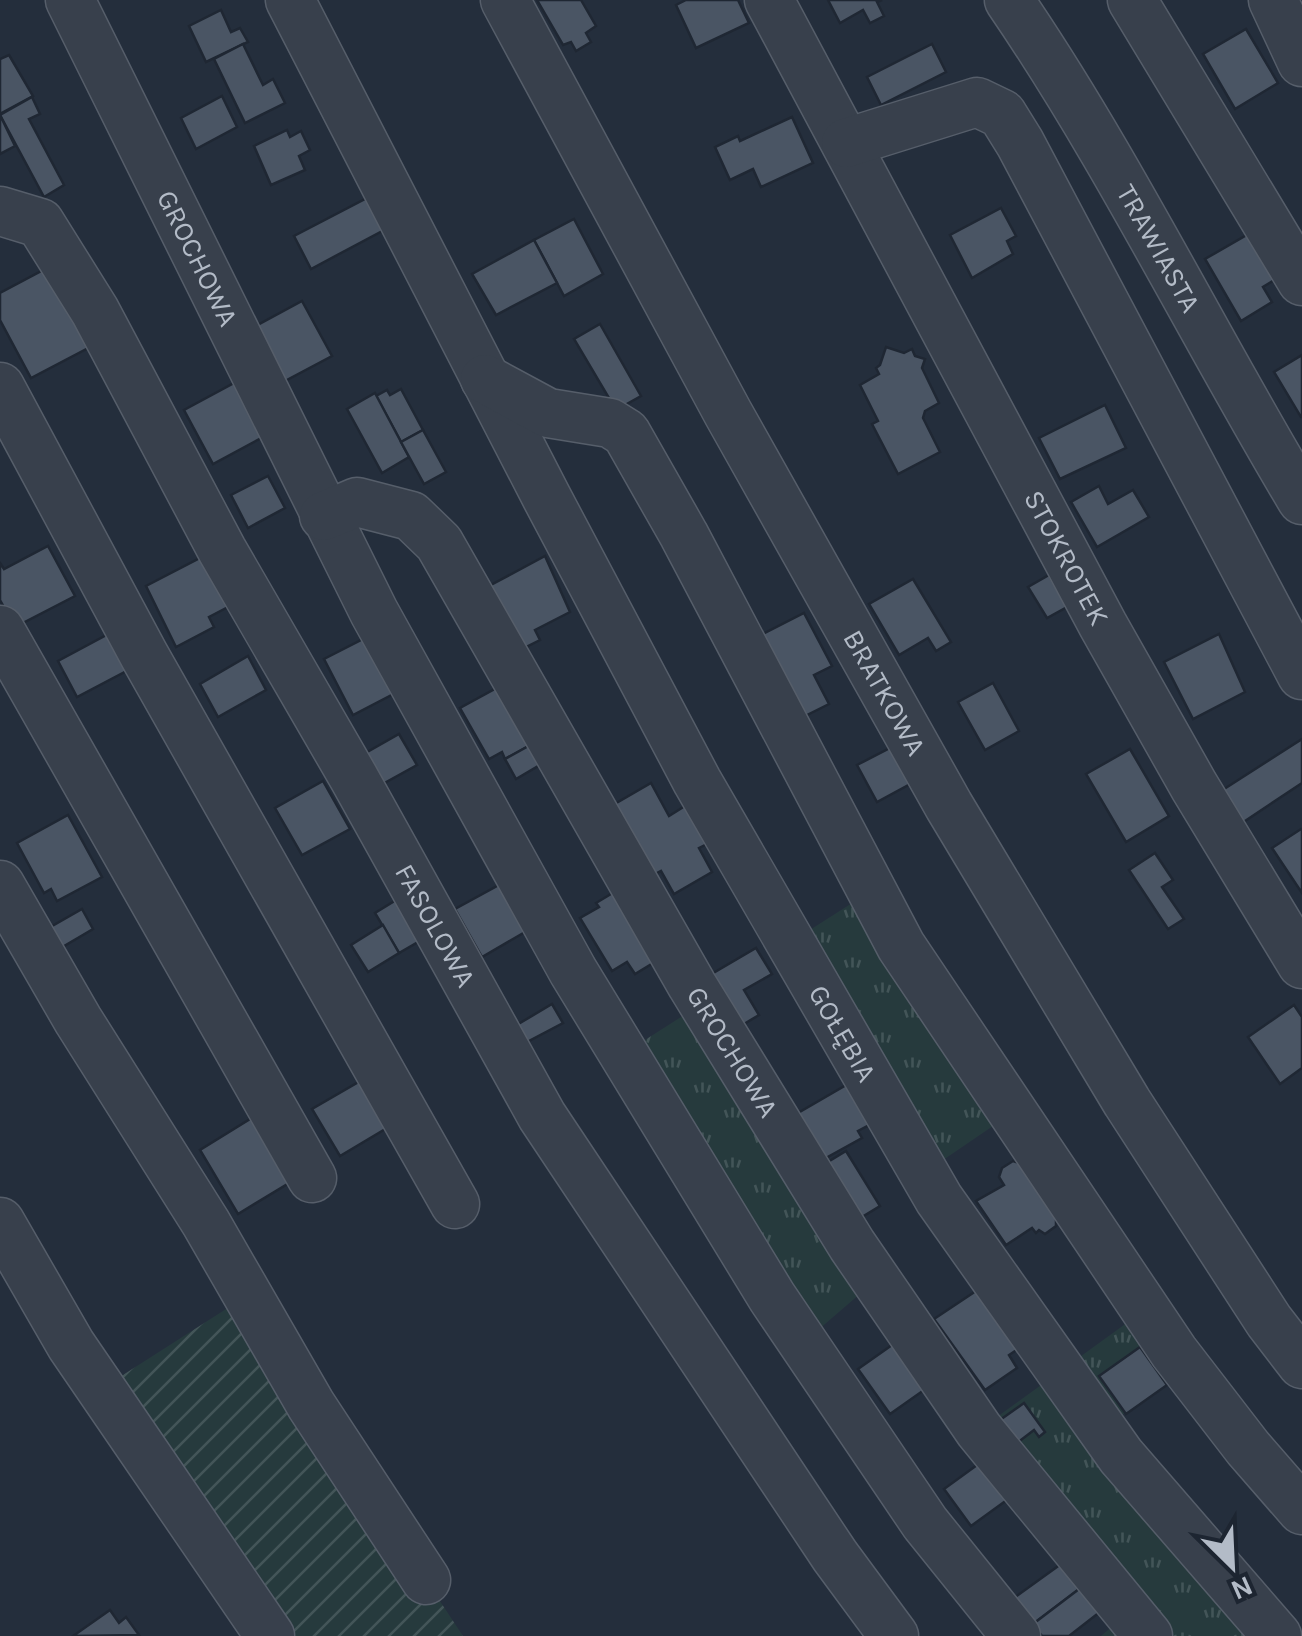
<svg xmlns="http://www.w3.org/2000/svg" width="1302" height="1636" viewBox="0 0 1302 1636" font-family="Karla,sans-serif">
  <defs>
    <pattern id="grass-tufts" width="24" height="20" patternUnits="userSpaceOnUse" patternTransform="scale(2.5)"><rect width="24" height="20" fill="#263a3d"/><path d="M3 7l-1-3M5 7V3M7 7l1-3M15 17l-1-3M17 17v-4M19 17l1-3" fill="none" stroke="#435558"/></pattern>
    <pattern id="garden-furrows" width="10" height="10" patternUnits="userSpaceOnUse" patternTransform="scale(2.5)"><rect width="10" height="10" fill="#263a3d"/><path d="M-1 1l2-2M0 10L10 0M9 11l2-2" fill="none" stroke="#435558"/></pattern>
  </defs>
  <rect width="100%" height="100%" fill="#242e3c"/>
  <g fill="url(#grass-tufts)">
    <polygon points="871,891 1015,1111 924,1173 791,942"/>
    <polygon points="703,1003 876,1280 803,1343 623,1054"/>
    <polygon points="1146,1309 1185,1366 1103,1430 1277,1636 1101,1636 1128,1613 979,1430"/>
  </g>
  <polygon fill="url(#garden-furrows)" points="248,1295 311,1406 463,1636 270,1636 101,1389"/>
  <g fill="#4a5564" stroke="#1f2733" stroke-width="2.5">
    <polygon points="537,0 581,0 596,26 586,33 591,42 576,51 571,42 563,45"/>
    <polygon points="686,0 738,0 749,23 696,48 676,5"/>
    <polygon points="828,0 882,0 877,2 884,16 870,23 863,10 840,23"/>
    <polygon points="221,10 231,32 240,28 248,42 206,62 189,26"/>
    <polygon points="1246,29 1278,83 1235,109 1203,54"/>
    <polygon points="243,44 263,85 273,79 285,103 245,123 214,59"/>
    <polygon points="932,44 946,72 881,105 867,77"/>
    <polygon points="9,55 33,96 0,114 0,59"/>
    <polygon points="222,96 237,127 196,149 181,118"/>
    <polygon points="32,97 40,114 29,119 64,185 44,197 0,115"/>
    <polygon points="0,115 15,146 0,154"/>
    <polygon points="792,117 813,163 761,187 753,169 730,180 715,147 738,136 740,141"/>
    <polygon points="287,130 290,137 301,131 310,150 299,156 305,170 271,185 254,146"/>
    <polygon points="369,197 386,229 311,269 294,236"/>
    <polygon points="1001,208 1016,236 1007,241 1013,254 972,278 950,235"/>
    <polygon points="574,219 603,274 564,296 534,240"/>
    <polygon points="1252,232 1279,277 1263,287 1272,302 1241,321 1205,259"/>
    <polygon points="534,240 557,283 496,315 472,274"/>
    <polygon points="49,267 92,346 31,378 0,320 0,293"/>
    <polygon points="302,301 332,356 283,382 254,327"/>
    <polygon points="600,324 641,396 616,410 574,339"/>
    <polygon points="886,347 904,353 912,349 915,356 925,359 922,368 939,403 925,411 923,418 940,452 898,474 872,424 878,421 860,385 879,374 876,368 880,365"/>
    <polygon points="1302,355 1302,417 1301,417 1274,372"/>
    <polygon points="236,382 265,436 213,464 184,410"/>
    <polygon points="401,389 423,430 401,442 376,396 387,390 390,395"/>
    <polygon points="375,393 409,457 382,473 347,409"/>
    <polygon points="1105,405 1126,448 1060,479 1039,438"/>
    <polygon points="423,430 446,472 424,484 401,442"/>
    <polygon points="268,476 285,508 248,528 231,495"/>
    <polygon points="1099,486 1108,504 1133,490 1149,517 1097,547 1071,502"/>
    <polygon points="48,546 75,596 15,627 0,600 0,563 4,569"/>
    <polygon points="545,556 570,612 535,630 540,640 522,649 489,586"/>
    <polygon points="202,557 228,607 209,617 214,627 176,647 146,586"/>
    <polygon points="1049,575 1067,607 1047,618 1028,587"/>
    <polygon points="913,579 951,642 936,651 928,638 899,655 869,604"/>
    <polygon points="804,613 832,666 814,675 829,704 799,719 757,637"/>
    <polygon points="114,631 134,667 77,697 58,661"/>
    <polygon points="373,634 403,689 353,715 324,659"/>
    <polygon points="1219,634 1245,692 1193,719 1164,662"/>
    <polygon points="248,656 266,690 218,717 200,684"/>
    <polygon points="993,683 1019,731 985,750 958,702"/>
    <polygon points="504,684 536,742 505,759 502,752 489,759 460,708"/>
    <polygon points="399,734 417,765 379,786 362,755"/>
    <polygon points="1302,739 1302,783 1242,823 1221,791"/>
    <polygon points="534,743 545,762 516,779 505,759"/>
    <polygon points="892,747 912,783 877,802 857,765"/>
    <polygon points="1130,749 1169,816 1126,842 1086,774"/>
    <polygon points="323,781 350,829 302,855 275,808"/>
    <polygon points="651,783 669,816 685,806 707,844 699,848 712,872 674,894 661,871 653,875 613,805"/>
    <polygon points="68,815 102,877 57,901 51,889 44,893 17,843"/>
    <polygon points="1301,829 1302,830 1302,893 1272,848"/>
    <polygon points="1155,853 1173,880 1162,887 1184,919 1168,929 1129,870"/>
    <polygon points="499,885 525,932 482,957 455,909"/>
    <polygon points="621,888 663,957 635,974 627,962 612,971 580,918 599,907 596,903"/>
    <polygon points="406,894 430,935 399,953 375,913"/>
    <polygon points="82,909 93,929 59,949 47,929"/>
    <polygon points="383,925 399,953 368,972 351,945"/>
    <polygon points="756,948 772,974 744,990 759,1015 729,1033 698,982"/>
    <polygon points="552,1004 563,1023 525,1043 515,1026"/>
    <polygon points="1294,1005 1302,1017 1302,1068 1280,1084 1248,1037"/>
    <polygon points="369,1076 397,1122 340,1156 312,1109"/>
    <polygon points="848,1084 871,1124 858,1131 862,1138 824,1159 798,1113"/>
    <polygon points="255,1116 294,1180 238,1214 200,1150"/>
    <polygon points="846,1151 880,1206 852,1223 818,1168"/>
    <polygon points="1013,1161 1019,1163 1061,1216 1056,1219 1056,1226 1045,1234 1039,1230 1036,1233 1032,1228 1006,1245 976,1201 1004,1185 999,1177 1002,1168"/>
    <polygon points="982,1287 1021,1347 1009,1355 1017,1368 985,1390 934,1319"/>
    <polygon points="902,1338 934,1383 890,1414 858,1369"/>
    <polygon points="1140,1347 1167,1385 1126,1414 1099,1376"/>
    <polygon points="1024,1403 1045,1432 1039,1437 1034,1430 1017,1443 1000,1420"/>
    <polygon points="984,1460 1011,1497 971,1526 944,1489"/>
    <polygon points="1068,1559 1087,1583 1033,1624 1014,1598"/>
    <polygon points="1087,1583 1105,1608 1069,1636 1042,1636 1033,1624"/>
    <polygon points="110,1610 119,1623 126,1617 139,1635 73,1636"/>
  </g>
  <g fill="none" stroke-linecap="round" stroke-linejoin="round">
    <g stroke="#565e6a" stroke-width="51">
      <g id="minor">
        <path id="s1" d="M70,0L374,612L573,971L772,1297L925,1523L1016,1636"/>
        <path id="s2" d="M290,0L547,498L697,781L939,1199L1121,1456L1277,1636"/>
        <path id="s3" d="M505,0L728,413L949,806L1127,1102L1269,1321L1302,1364"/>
        <path id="s4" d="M769,0L1103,625L1194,786L1302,964"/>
        <path id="s5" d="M1009,0C1117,158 1203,335 1302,500"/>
        <polyline points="1132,0 1302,281"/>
        <polyline points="1273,0 1302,62"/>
        <polyline points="846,143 977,102 1002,114 1020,143 1302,675"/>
        <path id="s6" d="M0,211L40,223L95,311L222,550L354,778L542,1116L835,1556L894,1636"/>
        <polyline points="485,379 548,413 610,423 626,433 684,535 901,946 1174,1352 1248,1448 1302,1510"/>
        <polyline points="0,387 144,655 455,1204"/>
        <path id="s7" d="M324,516L357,502L411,516L439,543L692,985L852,1245L979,1430L1148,1636"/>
        <polyline points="0,630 312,1178"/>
        <polyline points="0,885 78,1020 206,1223 311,1405 426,1580"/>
        <polyline points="0,1222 71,1345 270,1636"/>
      </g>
    </g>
    <use href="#minor" stroke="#38404c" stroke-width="48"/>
  </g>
  <g text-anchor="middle" stroke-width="8" stroke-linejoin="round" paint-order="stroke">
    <g font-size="28" fill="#b3bbc7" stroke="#1d2531">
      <text dy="10" stroke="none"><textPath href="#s5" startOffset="290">TRAWIASTA</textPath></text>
      <text dy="10" stroke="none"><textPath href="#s1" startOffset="288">GROCHOWA</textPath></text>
      <text dy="10" stroke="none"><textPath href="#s4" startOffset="632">STOKROTEK</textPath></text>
      <text dy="10" stroke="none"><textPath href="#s3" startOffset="790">BRATKOWA</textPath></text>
      <text dy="10" stroke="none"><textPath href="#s6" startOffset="848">FASOLOWA</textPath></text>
      <text dy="10" stroke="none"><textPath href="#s2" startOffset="1172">GOŁĘBIA</textPath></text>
      <text dy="10" stroke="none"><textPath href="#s7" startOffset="718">GROCHOWA</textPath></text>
    </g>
  </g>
  <g transform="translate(1232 1566) rotate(156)" stroke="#1d2531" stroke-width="8" paint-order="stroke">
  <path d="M0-8L18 38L0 25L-18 38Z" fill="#b3bbc7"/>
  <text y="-15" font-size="28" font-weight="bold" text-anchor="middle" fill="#b3bbc7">N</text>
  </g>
</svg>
